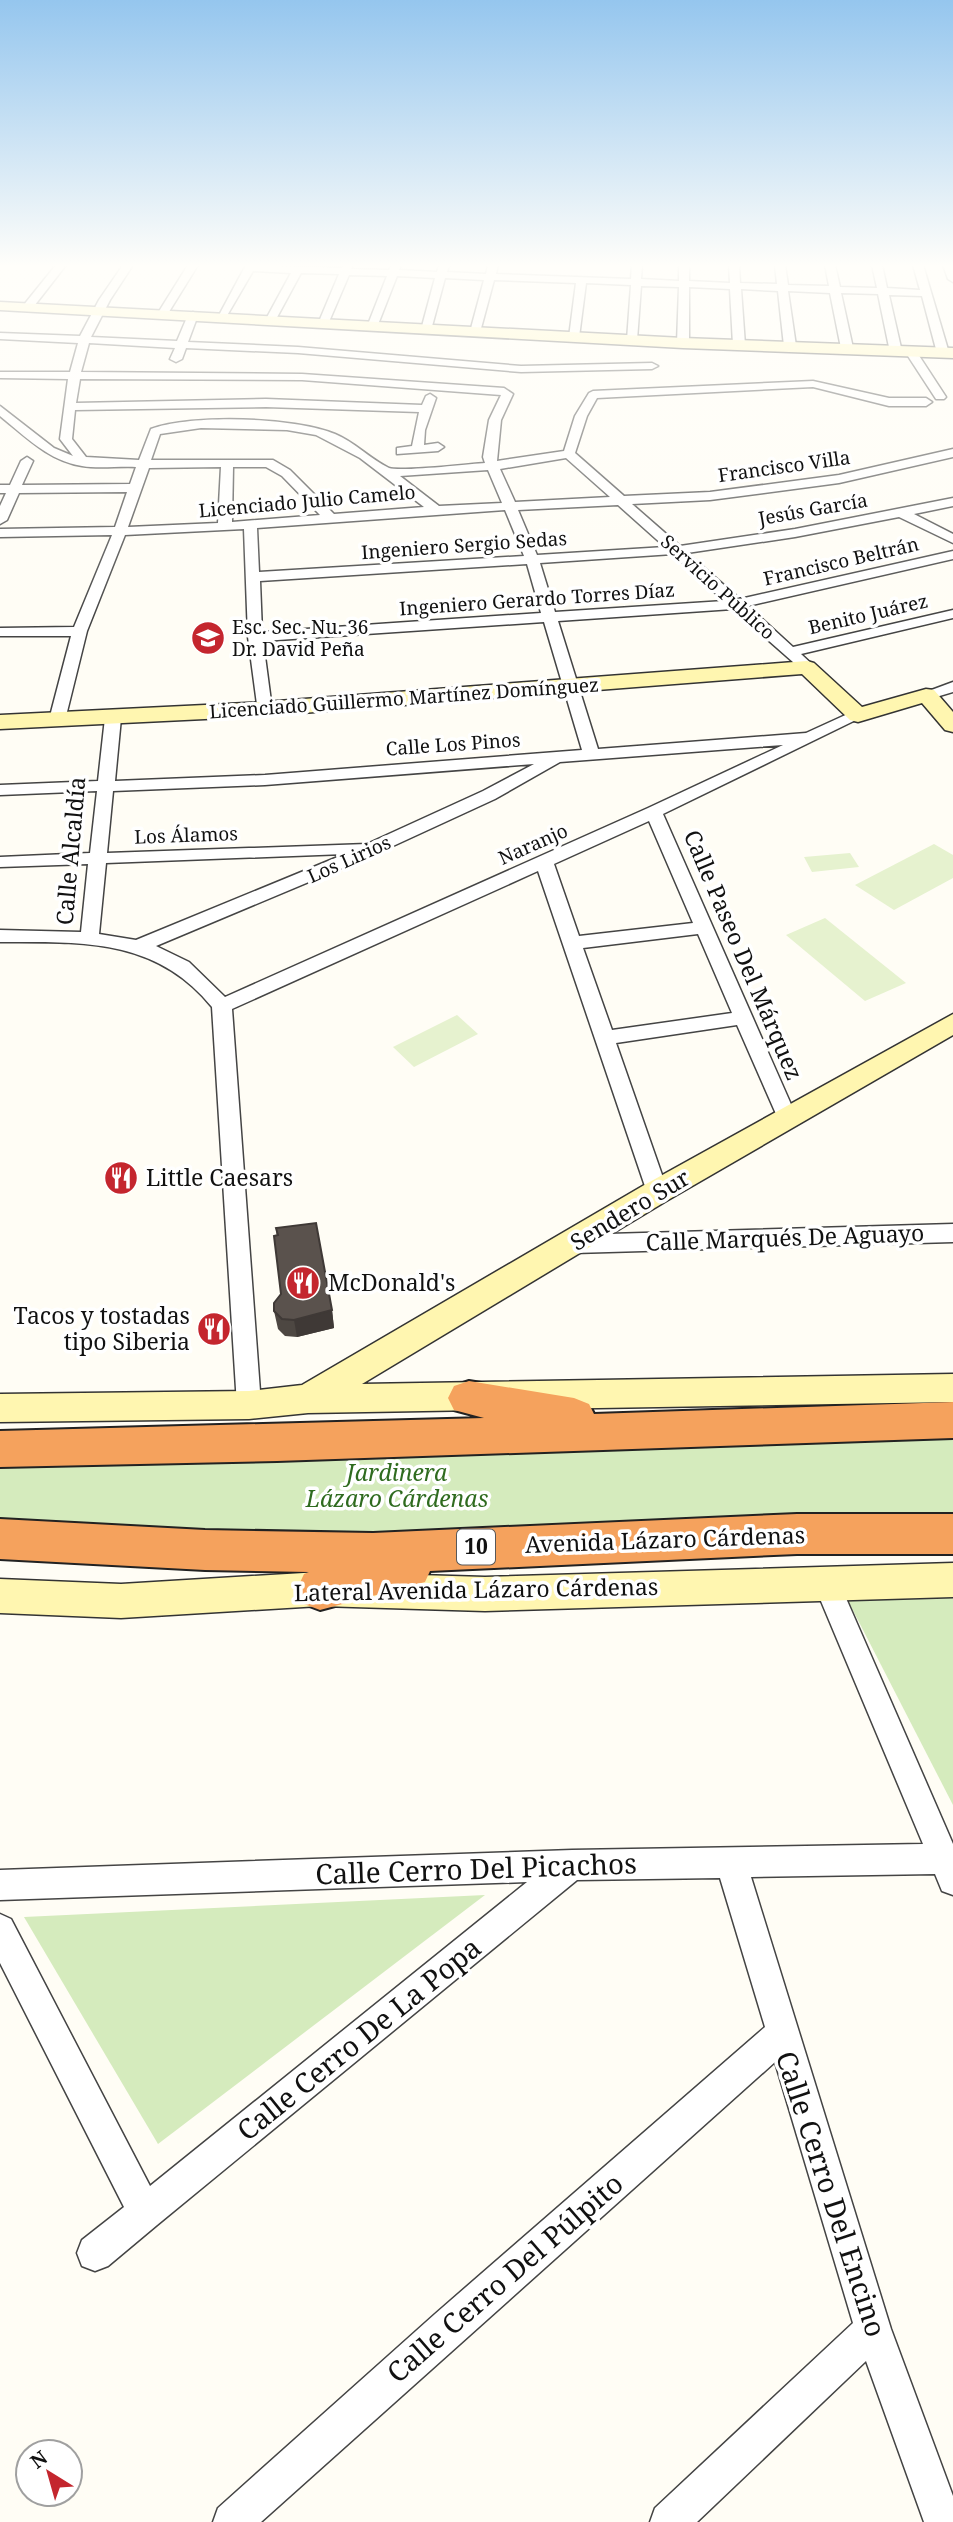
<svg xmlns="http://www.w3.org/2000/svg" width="953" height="2522" viewBox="0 0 953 2522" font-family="'Noto Serif',serif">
  <rect width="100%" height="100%" fill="#fffdf5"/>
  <g fill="#d5ebbd">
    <polygon points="953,1421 953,1529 0,1551 0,1439"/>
    <polygon points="953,1589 953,1805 843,1591"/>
    <polygon points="485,1895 158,2144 24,1917"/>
  </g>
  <g fill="#e6f2cf">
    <polygon points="934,844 953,855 953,878 894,910 855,885"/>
    <polygon points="850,853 859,867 812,872 804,857"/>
    <polygon points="825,918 906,983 865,1001 786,935"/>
    <polygon points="457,1015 478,1034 414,1067 393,1047"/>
  </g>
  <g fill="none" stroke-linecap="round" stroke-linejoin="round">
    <g stroke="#444" stroke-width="3">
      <g id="street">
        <polygon points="56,265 66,265 31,310 23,310 23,306"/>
        <path d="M123,265H133L110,300L91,337L177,341L188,315L193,312L198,315L188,342L298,347L521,366L652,363L658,366L652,369L521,372L298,353L186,348L182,359L176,362L170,359L175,348L89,343L81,372L302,374L504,388L513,394L501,420L497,461L564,451L575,416L589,393L593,391L813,381L889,398H926L932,402L926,406H889L813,387L597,398L587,416L575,453L624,496L710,492L839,475L953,449V457L839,483L710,500L632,504L680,546L795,529L953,498V506L914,514L953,534V543L899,517L795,537L687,553L740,599L953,551V559L748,606L793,647L953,610V618L801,654L815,667L807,672L802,670L733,609L558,621L598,749L806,733L852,712L858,710L866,715L663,814L797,1118L794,1123H780L737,1025L616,1043L668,1192L665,1198H649L538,871L232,1009L261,1405L258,1412L249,1415L240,1412L237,1405L212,1007C156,938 82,942 0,942V930L81,932L88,864L0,867V857L90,853L97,791L0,795V785L98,781L105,718L113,713L121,718L115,781L265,775L582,750L544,622L263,641L272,709L264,714L258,712L248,637L244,529L125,535L87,631L65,720L63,723H51L49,720L71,636H0V628L74,627L112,535L0,537V529L115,527L127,492L19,493L7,520L0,524V506L6,493H0V485H10L21,461L27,457L33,461L22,485L130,484L136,467C119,466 98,469 82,466C49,461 26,437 0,416V406L54,448L73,456L60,439L68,379L0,378V372H70L78,343L0,339V333L80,336L99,300ZM80,379L302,380L501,395L489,420L483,457L485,463C469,464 400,472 389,468C370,459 355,442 335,434C295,417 191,414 151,429L139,460L86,457L72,439L75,410L266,407L419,412L412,446L397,448V454L438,451L444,447L438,443L424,445L425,430L436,398L430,394L426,396L422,405L266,399L76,403ZM201,428L287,430L316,435L360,458L424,507L334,514L290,470L273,460H151L160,434ZM566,458L610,497L515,502L500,469ZM221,467L218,523L128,527L149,468ZM233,467H266L282,476L320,515L232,522ZM488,470L502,503L439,506L400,476ZM618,505L665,547L537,555L518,510ZM505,510L524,556L259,572L257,528ZM673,554L724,601L555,612L540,563ZM527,564L541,613L262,632L260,581ZM783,745L648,808L225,997L189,962L156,946L380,852L495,799L560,762ZM534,764L483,791L367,844L107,853L113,791L265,785ZM649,821L693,923L579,936L554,864ZM345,854L136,940L99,934L106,863ZM698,934L732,1013L612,1030L583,948Z"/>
        <polygon points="188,265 198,265 167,315 159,315 158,313"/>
        <polygon points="246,265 342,268 343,265 353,265 351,269 389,270 391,265 401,265 399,270 437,272 439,265 449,265 447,272 486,274 488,265 498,265 496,274 631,279 632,265 642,265 641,279 679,281 679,265 689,265 689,281 730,283 729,265 739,265 740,283 777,284 775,265 785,265 788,285 829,286 825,265 835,265 840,287 877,288 872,265 882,265 887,288 920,290 913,265 923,265 949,353 943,356 937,353 922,296 889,295 902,352 896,355 890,352 878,294 841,293 853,348 847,351 841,348 830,293 788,291 796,346 790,349 784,346 778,291 741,289 745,345 739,348 733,345 730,289 689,287 689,343 683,346 677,343 679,287 641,286 637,340 632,343 627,340 631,285 586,283 579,337 574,340 569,337 576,283 494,280 480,332 475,335 470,332 484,280 445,278 431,330 426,333 421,330 435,278 397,276 377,327 372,330 367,327 387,276 349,275 328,324 323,327 318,324 339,274 301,273 275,321 270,324 265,321 291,273 253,271 225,319 217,319"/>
        <polygon points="943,265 953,265 953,282 948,279"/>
        <polygon points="908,351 916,351 946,397 944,399 936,399 906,353"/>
        <polygon points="953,682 953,692 926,700 918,695"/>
        <polygon points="953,1224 953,1242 574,1253 566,1250 563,1244 566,1238 574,1235"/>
        <polygon points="826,1570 835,1573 953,1844 953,1895 942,1891 935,1874 751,1877 891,2329 953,2496 953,2522 924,2522 866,2361 697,2522 650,2522 655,2508 853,2323 775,2062 261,2522 213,2522 218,2508 435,2314 765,2027 720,1878 577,1880 157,2225 108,2266 95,2271 82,2266 77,2253 82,2240 124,2207 0,1963 0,1914 11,1919 150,2186 527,1882 0,1900 0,1870 572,1850 923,1844 813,1582 817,1573"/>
      </g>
    </g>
    <g stroke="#333" stroke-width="3">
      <g id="secondary">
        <polygon points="0,302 683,338 953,348 953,358 683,348 0,310"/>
        <polygon points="807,661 814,663 862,707 926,689 934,690 953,712 953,732 945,730 922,703 858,722 850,720 802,674 264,716 0,729 0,715 264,702"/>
        <polygon points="953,1014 953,1035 668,1200 362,1384 953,1374 953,1402 308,1413 249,1419 0,1422 0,1394 249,1391 302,1385 646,1184"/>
        <polygon points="953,1563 953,1597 485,1611 320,1606 121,1618 0,1613 0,1579 121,1584 320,1572 485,1577"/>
      </g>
    </g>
    <g stroke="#222" stroke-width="4">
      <g id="highway">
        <polygon points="469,1381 574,1398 589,1404 594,1414 953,1402 953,1438 277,1461 0,1467 0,1431 484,1418 454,1410 448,1398 454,1386"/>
        <polygon points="797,1514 953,1514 953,1554 797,1554 430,1571 425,1582 320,1610 304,1604 297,1589 304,1574 309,1572 205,1570 0,1559 0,1519 205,1530 373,1533"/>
      </g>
    </g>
    <use href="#street" fill="#fff" fill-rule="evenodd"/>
    <use href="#secondary" fill="#fff6b0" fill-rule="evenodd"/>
    <use href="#highway" fill="#f5a25d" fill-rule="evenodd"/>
  </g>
  <polygon fill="#4d4742" points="276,1228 332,1310 334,1328 297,1337 285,1336 278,1329 274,1311 281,1294"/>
  <polygon fill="#3f3936" points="332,1310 334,1328 297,1337 294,1320"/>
  <polygon fill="#5a524d" stroke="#3f3936" stroke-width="2" points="316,1223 332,1310 294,1320 282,1319 274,1311 274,1303 281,1294 274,1236 278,1235 276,1228"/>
  <linearGradient id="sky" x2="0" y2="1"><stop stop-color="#95c6ee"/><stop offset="0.43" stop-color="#fffefa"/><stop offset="1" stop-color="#fffefa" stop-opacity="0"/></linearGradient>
  <rect width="953" height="618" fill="url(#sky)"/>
  <defs>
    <g id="school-disc" transform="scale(1.75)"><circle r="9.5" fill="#c4262e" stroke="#fff"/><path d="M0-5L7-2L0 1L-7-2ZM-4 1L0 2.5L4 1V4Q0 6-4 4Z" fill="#fff"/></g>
    <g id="restaurant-disc" transform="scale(1.75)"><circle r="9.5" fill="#c4262e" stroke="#fff"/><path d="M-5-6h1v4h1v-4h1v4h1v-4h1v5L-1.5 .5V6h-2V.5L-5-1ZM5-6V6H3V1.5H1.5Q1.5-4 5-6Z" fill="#fff"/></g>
  </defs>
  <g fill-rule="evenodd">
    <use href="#school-disc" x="208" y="638"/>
    <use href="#restaurant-disc" x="121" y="1178"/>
    <use href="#restaurant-disc" x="303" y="1283"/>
    <use href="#restaurant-disc" x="214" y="1329"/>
  </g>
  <g text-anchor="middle" stroke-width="7" stroke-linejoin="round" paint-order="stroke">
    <g font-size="19" fill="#111" stroke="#fff">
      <text transform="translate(784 466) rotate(-8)" y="7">Francisco Villa</text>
      <text transform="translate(307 501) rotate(-5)" y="7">Licenciado Julio Camelo</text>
      <text transform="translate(813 509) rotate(-10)" y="7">Jesús García</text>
      <text transform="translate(464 545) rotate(-4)" y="7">Ingeniero Sergio Sedas</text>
      <text transform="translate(841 561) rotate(-13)" y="7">Francisco Beltrán</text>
      <text transform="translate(718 587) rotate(42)" y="7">Servicio Público</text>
      <text transform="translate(537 599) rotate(-4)" y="7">Ingeniero Gerardo Torres Díaz</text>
      <text transform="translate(868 614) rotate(-13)" y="7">Benito Juárez</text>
      <text transform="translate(404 698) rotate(-4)" y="7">Licenciado Guillermo Martínez Domínguez</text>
      <text transform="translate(453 744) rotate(-4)" y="7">Calle Los Pinos</text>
      <text transform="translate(186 835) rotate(-2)" y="7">Los Álamos</text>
      <text transform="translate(533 844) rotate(-24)" y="7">Naranjo</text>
      <text transform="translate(349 859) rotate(-24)" y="7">Los Lirios</text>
    </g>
    <g font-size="19" fill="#111" stroke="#fff" text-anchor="start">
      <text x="232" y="634">Esc. Sec. Nu. 36<tspan x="232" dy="22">Dr. David Peña</tspan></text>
    </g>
    <rect fill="#fff" stroke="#585858" stroke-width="2" x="457" y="1529.5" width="38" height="35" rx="5"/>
    <g font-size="21" font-weight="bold" fill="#111">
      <text x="476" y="1554">10</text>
    </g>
    <g font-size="23" fill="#111" stroke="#fff">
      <text transform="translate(71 851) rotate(-85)" y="8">Calle Alcaldía</text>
      <text transform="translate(743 955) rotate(67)" y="8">Calle Paseo Del Márquez</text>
      <text transform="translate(630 1210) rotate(-31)" y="8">Sendero Sur</text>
      <text transform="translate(785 1238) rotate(-2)" y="8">Calle Marqués De Aguayo</text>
      <text transform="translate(665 1540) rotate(-2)" y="8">Avenida Lázaro Cárdenas</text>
      <text transform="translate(476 1590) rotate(-1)" y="8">Lateral Avenida Lázaro Cárdenas</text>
    </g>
    <g font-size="23" fill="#111" stroke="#fff" text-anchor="start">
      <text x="146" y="1186">Little Caesars</text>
      <text x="328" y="1291">McDonald's</text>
      <text x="190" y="1324" text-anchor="end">Tacos y tostadas<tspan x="190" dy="26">tipo Siberia</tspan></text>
    </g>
    <g font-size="23" font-style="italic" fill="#2f6b1f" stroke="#fff">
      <text x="397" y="1481">Jardinera<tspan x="397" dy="26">Lázaro Cárdenas</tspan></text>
    </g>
    <g font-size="28" fill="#111" stroke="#fff">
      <text transform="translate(476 1869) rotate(-2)" y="10">Calle Cerro Del Picachos</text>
      <text transform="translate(359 2039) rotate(-39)" y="10">Calle Cerro De La Popa</text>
      <text transform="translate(831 2194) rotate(72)" y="10">Calle Cerro Del Encino</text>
      <text transform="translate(505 2278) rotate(-41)" y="10">Calle Cerro Del Púlpito</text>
    </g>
  </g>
  <g transform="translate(49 2473) rotate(323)"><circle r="33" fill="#ffffff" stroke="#a0a0a0" stroke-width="2"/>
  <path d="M0-5L12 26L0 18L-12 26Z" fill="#c4262e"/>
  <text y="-10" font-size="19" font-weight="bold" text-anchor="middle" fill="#111111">N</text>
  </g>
</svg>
